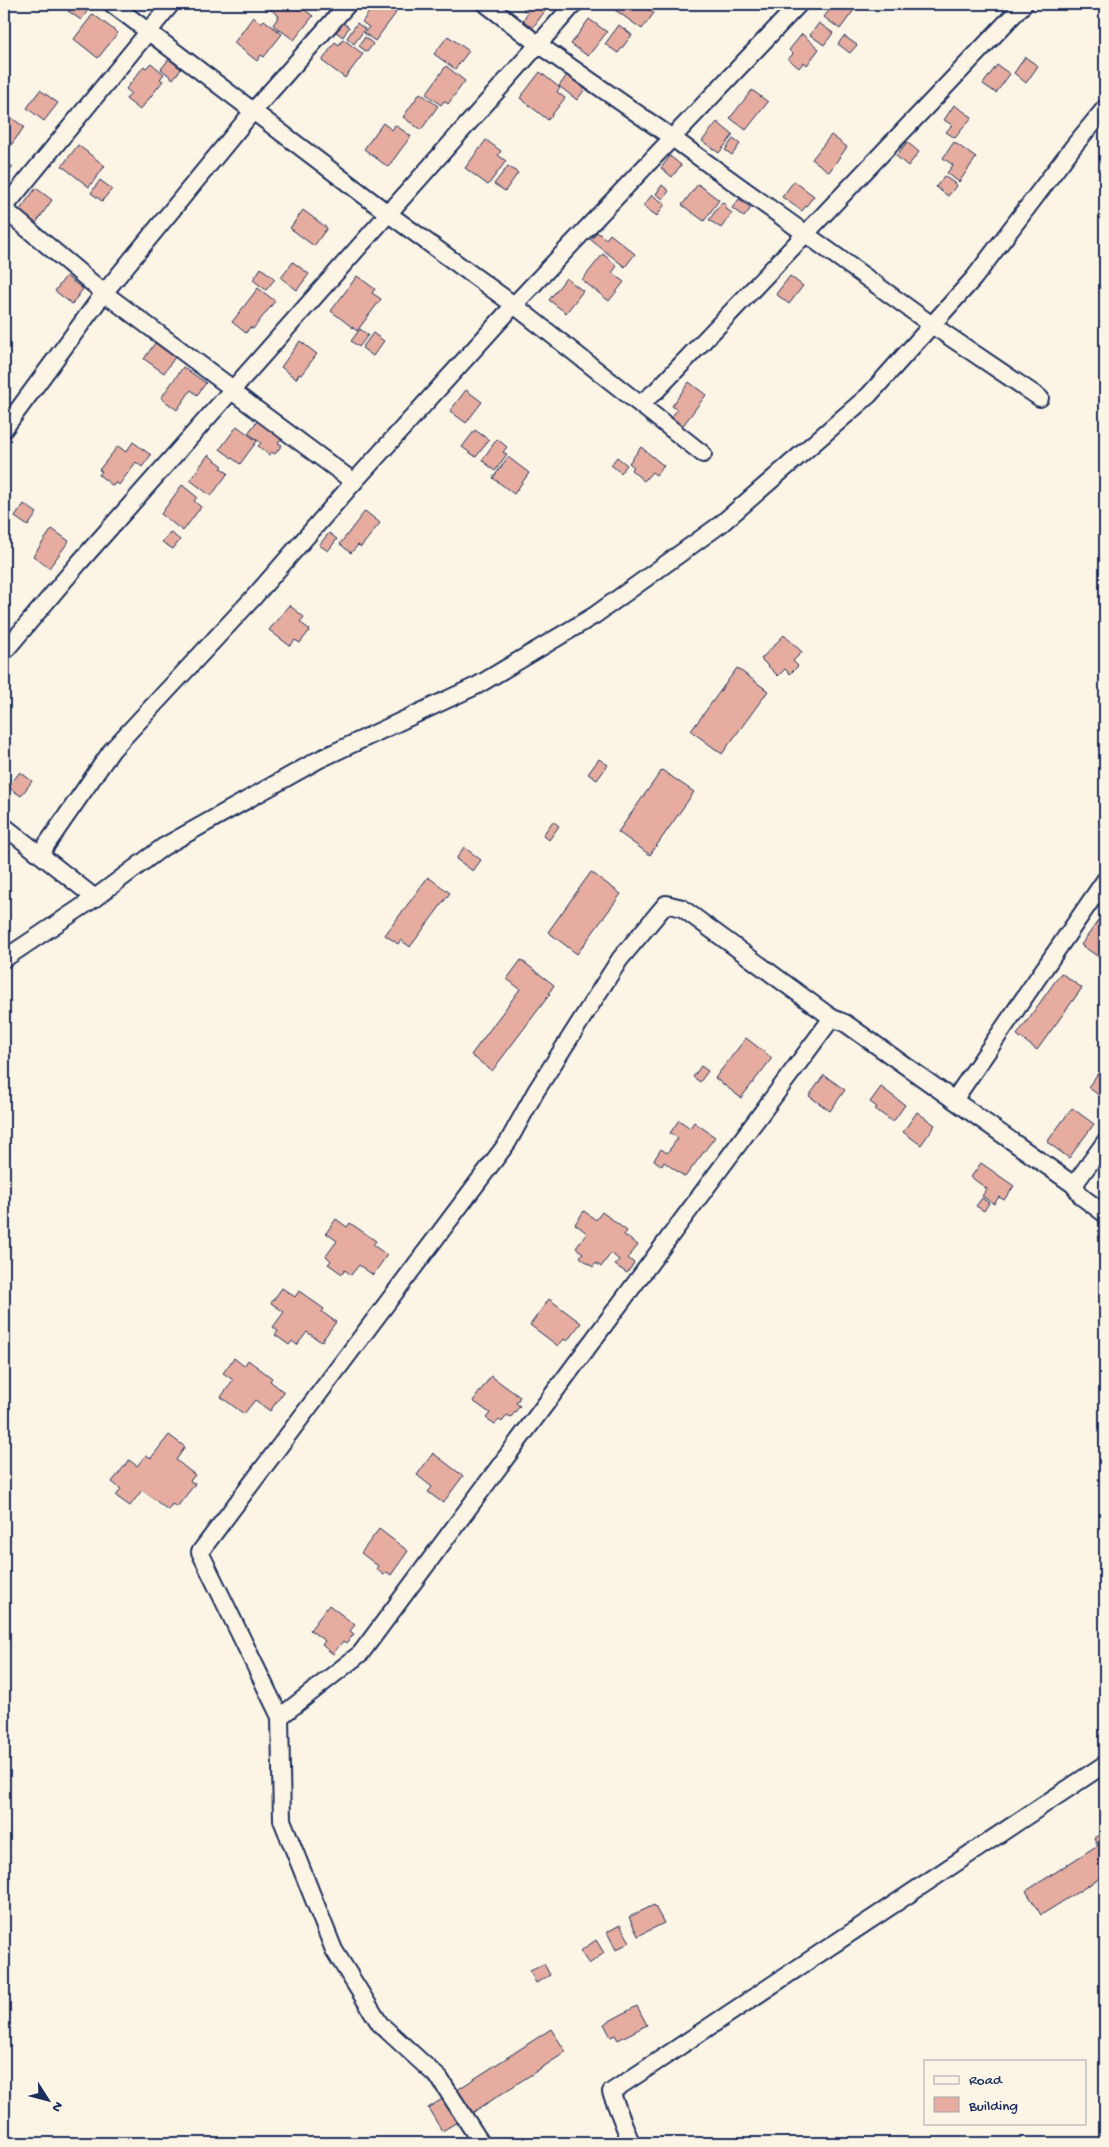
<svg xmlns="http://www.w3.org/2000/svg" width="1109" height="2147" viewBox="0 0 1109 2147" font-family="'Gochi Hand',sans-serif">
  <rect width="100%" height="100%" fill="#fcf5e5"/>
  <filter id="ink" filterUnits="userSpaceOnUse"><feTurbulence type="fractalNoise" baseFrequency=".02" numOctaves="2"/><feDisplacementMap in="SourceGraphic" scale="10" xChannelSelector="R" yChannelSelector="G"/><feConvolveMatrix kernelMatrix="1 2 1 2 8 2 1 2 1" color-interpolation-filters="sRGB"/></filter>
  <g filter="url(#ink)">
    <g fill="#e5ac9f" stroke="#1b2f5e">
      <polygon points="73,4 92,4 81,20 68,11"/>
      <polygon points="268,4 297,4 313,16 294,40 273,25 279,16 266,6"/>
      <polygon points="375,4 383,4 396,13 375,41 364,33 369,27 362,22"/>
      <polygon points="528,4 535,4 545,11 531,30 521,23 528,13 523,10"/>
      <polygon points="619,4 641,4 654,13 642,29 615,10"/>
      <polygon points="834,4 845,4 854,10 840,29 824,17"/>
      <polygon points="93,14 118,33 98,58 74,39"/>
      <polygon points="253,17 261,23 264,20 282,34 264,57 261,55 257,61 234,43"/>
      <polygon points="589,19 607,32 588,56 571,44"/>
      <polygon points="343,23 349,27 343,37 336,32"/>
      <polygon points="357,23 365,29 354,44 347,38"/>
      <polygon points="819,23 833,33 824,45 810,35"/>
      <polygon points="619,25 632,35 618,53 605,44"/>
      <polygon points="802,34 819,49 807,65 804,62 799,68 788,59 793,54 789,50"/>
      <polygon points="448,36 469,51 455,69 434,54"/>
      <polygon points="844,36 857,45 850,53 838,44"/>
      <polygon points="365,37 373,44 367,52 359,46"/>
      <polygon points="343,39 363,54 345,78 322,61 335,42 339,45"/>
      <polygon points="1025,57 1038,66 1026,83 1014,73"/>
      <polygon points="169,59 181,69 173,79 161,69"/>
      <polygon points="151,63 164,74 160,79 163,81 140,110 126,99 131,93 126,89 144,66 146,68"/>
      <polygon points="997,65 1010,74 996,93 983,84"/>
      <polygon points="446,66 465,81 448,104 444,101 441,105 426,94"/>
      <polygon points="540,72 560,88 557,92 565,98 548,120 520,98"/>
      <polygon points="567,75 585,89 577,100 559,86"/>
      <polygon points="40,90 58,103 44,121 27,108"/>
      <polygon points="752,90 768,102 746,130 730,118"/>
      <polygon points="420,93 438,106 421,130 403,117"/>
      <polygon points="954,105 972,117 955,138 946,132 952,125 944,120"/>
      <polygon points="4,112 24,127 9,148 6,145 4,148"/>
      <polygon points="717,122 733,135 719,153 702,141"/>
      <polygon points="383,123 392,130 395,125 411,136 388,167 364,149"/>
      <polygon points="831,135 847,147 829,172 812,159"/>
      <polygon points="733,139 740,144 732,155 725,150"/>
      <polygon points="486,140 501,151 498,155 506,161 488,185 465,168"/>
      <polygon points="907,142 919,152 908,166 896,156"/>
      <polygon points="954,142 976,158 959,182 947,173 953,165 943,158"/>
      <polygon points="78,145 105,166 89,187 62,166"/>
      <polygon points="670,156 681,165 672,177 661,168"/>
      <polygon points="4,161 13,167 7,175 10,178 4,186"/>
      <polygon points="508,166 518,173 505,191 494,184"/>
      <polygon points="944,176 957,185 948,196 936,187"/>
      <polygon points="100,180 112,189 102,201 91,193"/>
      <polygon points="794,181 814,196 802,211 782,197"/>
      <polygon points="698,184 719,200 704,221 682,205"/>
      <polygon points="662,185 669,191 663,199 656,194"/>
      <polygon points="36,188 52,200 36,223 19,211"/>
      <polygon points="652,195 665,204 657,216 643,206"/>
      <polygon points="739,199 751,208 744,217 732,208"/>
      <polygon points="722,202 727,206 725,208 732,213 721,228 709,220"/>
      <polygon points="303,210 327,228 314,246 290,228"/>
      <polygon points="597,232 606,239 610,234 635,254 625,267 591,240"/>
      <polygon points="603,254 617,266 612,273 624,282 609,301 582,280"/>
      <polygon points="293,262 309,274 297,290 281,278"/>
      <polygon points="261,268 275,279 266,290 253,280"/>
      <polygon points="66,276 83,289 72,304 55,291"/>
      <polygon points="357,276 375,289 372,293 381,299 357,331 331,311"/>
      <polygon points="790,276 803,286 789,304 776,294"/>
      <polygon points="566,278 583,291 566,313 549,300"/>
      <polygon points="258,288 275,301 253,329 250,327 246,333 232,322"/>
      <polygon points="360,329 368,335 359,347 351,341"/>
      <polygon points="373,333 384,341 373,356 362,348"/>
      <polygon points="300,341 317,354 301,375 299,374 296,379 281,367"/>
      <polygon points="155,343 175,357 164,373 144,359"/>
      <polygon points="183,367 206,383 197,395 191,390 177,410 161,398"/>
      <polygon points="689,382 706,395 681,428 669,420 677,410 672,406"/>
      <polygon points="466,390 482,402 466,423 450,411"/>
      <polygon points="258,420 282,438 278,443 282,445 275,454 271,452 269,455 258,446 261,443 248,433"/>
      <polygon points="237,426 257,441 240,464 220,449"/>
      <polygon points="475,430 489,440 476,457 462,447"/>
      <polygon points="497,439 507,447 503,452 507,454 495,471 482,460"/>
      <polygon points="133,442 151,455 142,467 136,462 119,485 116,482 113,486 99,475 102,471 99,470 118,446 126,452"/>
      <polygon points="641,447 664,466 656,475 652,472 644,481 631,470 634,467 629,463"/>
      <polygon points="208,455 223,466 221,468 228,473 211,496 190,480"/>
      <polygon points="508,457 529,473 514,494 493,478"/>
      <polygon points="617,457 627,465 621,473 611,465"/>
      <polygon points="182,485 197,497 194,501 201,507 183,531 161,514"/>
      <polygon points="24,504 37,513 28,526 15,517"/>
      <polygon points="365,511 380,523 361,547 358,545 351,553 340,544"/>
      <polygon points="52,529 69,541 49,568 33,556"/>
      <polygon points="170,532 180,540 173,549 162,542"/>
      <polygon points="329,533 337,539 328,551 319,545"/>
      <polygon points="289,605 304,617 300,622 310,630 300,643 295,640 290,646 269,630"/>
      <polygon points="784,635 802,652 793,661 798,666 790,674 785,669 778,676 761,659"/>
      <polygon points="737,668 768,691 722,754 691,731"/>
      <polygon points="599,759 608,765 597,780 588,774"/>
      <polygon points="662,770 694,792 650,855 618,832"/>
      <polygon points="20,772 32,781 21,796 8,787"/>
      <polygon points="553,821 559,826 549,840 543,835"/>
      <polygon points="464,847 481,860 473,871 456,859"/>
      <polygon points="591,872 621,894 577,954 548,932"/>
      <polygon points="428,877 450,893 410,947 401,940 398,944 385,935"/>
      <polygon points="1105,911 1105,956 1103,960 1081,945"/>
      <polygon points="521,960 554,985 549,993 550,994 492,1071 471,1055 520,989 507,979"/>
      <polygon points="1061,973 1082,988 1037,1050 1017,1035"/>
      <polygon points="746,1038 772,1058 741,1098 715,1078"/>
      <polygon points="1105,1064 1105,1100 1088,1087"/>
      <polygon points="701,1066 708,1071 700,1082 693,1077"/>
      <polygon points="824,1075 845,1090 830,1111 809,1096"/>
      <polygon points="881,1087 905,1105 893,1122 875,1109 877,1107 870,1102"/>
      <polygon points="1072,1108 1094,1124 1069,1158 1047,1142"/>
      <polygon points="917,1112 935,1125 921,1145 903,1132"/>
      <polygon points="679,1120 690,1128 694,1122 715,1137 685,1177 664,1162 662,1166 654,1160 661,1149 667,1153 678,1138 670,1133"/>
      <polygon points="981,1163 1014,1186 1004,1200 999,1197 994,1204 982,1196 987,1189 971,1177"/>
      <polygon points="1105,1176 1105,1187 1100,1183"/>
      <polygon points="982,1198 989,1203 984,1211 976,1206"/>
      <polygon points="584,1211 596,1220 602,1212 627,1231 624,1235 638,1245 628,1258 634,1263 627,1273 615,1265 619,1260 611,1253 601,1267 596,1263 593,1267 580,1257 583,1253 576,1248 587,1233 575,1224"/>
      <polygon points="336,1219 347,1227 350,1223 376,1241 373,1245 387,1255 373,1275 359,1265 351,1275 345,1270 342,1274 328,1264 331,1261 326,1256 337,1241 326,1233"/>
      <polygon points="282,1288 295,1297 299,1291 324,1309 322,1312 336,1322 321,1342 307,1332 297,1345 292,1341 289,1345 275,1335 278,1331 273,1327 284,1312 271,1303"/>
      <polygon points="549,1299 581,1323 567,1341 564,1339 558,1346 530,1325"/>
      <polygon points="234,1358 244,1366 248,1360 272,1378 270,1381 284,1392 270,1411 255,1400 244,1414 221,1397 233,1380 223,1373"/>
      <polygon points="491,1376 520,1397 516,1403 520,1406 511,1417 507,1415 502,1422 499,1420 495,1424 486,1418 490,1413 473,1401"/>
      <polygon points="169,1435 185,1447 176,1460 195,1475 190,1481 195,1484 177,1507 172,1504 168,1510 142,1490 130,1506 116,1496 121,1489 112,1482 129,1460 137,1466 146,1455 151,1458"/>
      <polygon points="433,1453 463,1476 443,1503 428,1492 432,1487 417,1475"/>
      <polygon points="379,1529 408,1551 391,1575 387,1572 384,1575 376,1569 378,1566 361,1553"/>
      <polygon points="329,1605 355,1625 350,1631 354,1634 346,1643 343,1641 333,1654 322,1645 325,1641 310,1630"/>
      <polygon points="1105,1831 1105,1875 1041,1915 1026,1891 1098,1845 1094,1838"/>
      <polygon points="654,1905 664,1923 638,1936 629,1917"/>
      <polygon points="620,1925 630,1942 616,1950 607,1932"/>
      <polygon points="596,1940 604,1953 589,1964 580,1951"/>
      <polygon points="544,1964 550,1975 536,1983 530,1971"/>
      <polygon points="637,2006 647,2025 618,2040 615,2035 611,2037 604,2024"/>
      <polygon points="551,2029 566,2052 472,2113 457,2090"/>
      <polygon points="447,2096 461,2120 442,2131 428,2108"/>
    </g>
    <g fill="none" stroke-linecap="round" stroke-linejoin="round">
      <g stroke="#1b2f5e" stroke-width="20">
        <g id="minor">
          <polyline points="112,4 386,212 514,305 703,454"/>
          <polyline points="486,4 539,45 671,137 932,325 1040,398"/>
          <polyline points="4,208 171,4"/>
          <polyline points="4,209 104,293 233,389 233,392 354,482"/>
          <polyline points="640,404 657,390 1024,4"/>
          <polyline points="4,429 104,293 254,110 348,4"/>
          <polyline points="4,652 78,564 574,4"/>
          <polyline points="4,826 95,898"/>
          <polyline points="40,854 112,750 254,597 354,482 514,305 799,4"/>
          <polyline points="4,959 95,898 163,847 318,760 478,685 595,615 721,524 869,395 974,278 1073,147 1105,108"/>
          <polyline points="954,1100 1105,880"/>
          <polyline points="1074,1185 1105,1142"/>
          <polyline points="280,1717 361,1653 832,1018"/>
          <polyline points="481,2143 440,2079 380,2024 334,1950 282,1820 280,1717 200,1552 508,1142 536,1091 620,959 666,904 682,908 832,1018 845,1023 1074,1185 1082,1197 1105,1214"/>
          <polyline points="631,2143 611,2092 1105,1764"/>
        </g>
      </g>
      <use href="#minor" stroke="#fcf5e5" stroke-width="16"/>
    </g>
  </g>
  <rect width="1109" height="2147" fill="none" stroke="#fcf5e5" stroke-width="20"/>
  <rect x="10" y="10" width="1089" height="2127" fill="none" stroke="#1b2f5e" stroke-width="2" filter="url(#ink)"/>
  <rect x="924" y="2060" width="162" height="65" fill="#fcf5e5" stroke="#a2a6af"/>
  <rect x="934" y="2076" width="25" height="8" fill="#fcf5e5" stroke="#a2a6af"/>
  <text x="969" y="2084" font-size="15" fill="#1b2f5e">Road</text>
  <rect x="934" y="2097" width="25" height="15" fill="#e5ac9f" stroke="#a2a6af"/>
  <text x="969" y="2110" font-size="15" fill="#1b2f5e">Building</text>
  <g transform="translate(48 2100) rotate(126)" stroke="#fcf5e5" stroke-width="4" paint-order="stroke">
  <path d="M0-4L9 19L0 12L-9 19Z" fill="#1b2f5e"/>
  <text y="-8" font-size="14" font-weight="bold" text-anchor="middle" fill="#1b2f5e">N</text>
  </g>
</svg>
